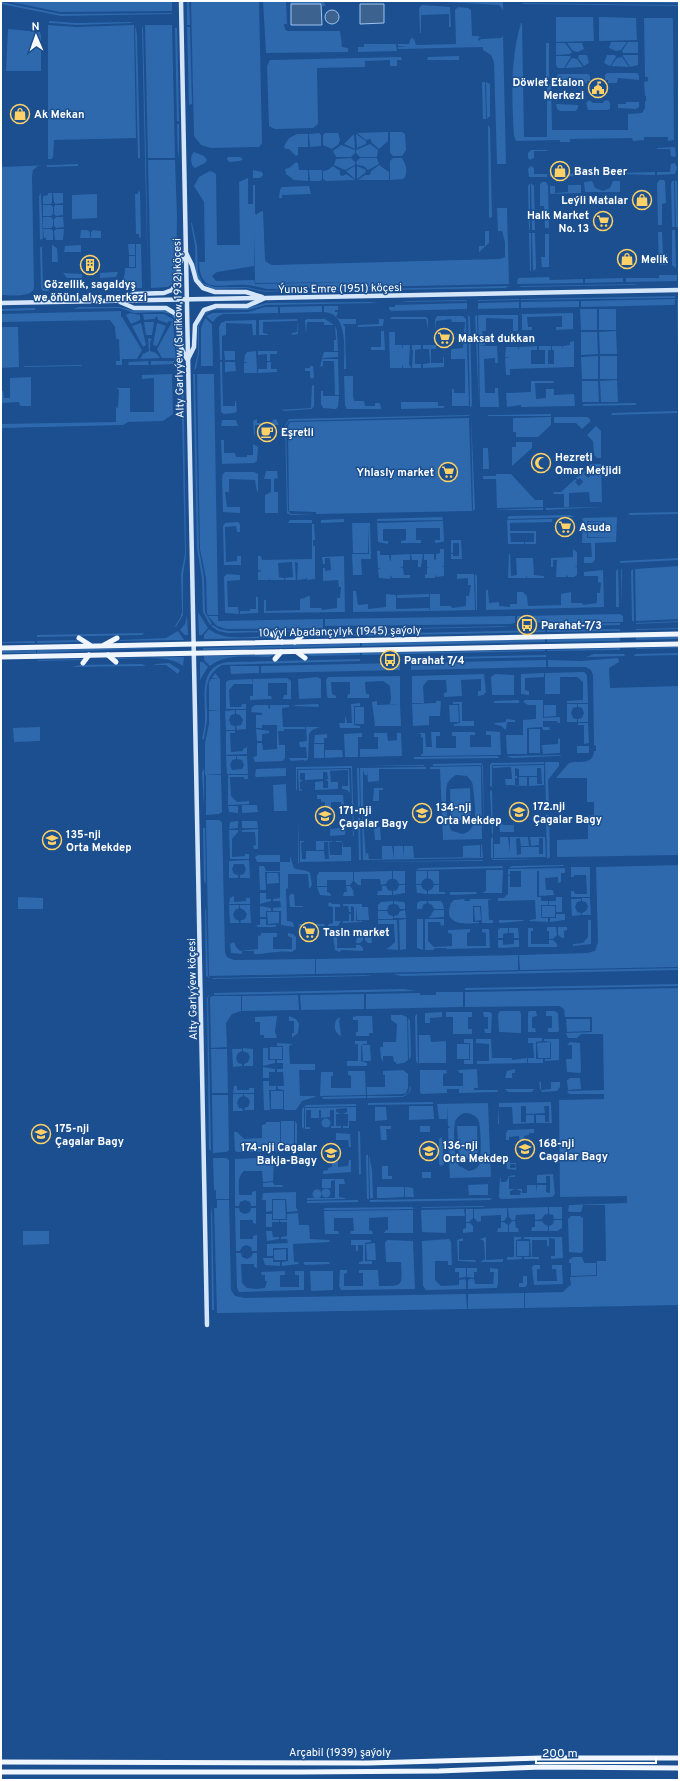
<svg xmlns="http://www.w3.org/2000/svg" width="680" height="1781" viewBox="0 0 680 1781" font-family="Overpass,sans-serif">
  <rect width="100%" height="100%" fill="#1b4f8f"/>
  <g fill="#2e69ad" fill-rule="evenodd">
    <polygon points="5,1 172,1 172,11 61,12"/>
    <polygon points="187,1 189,1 190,25 187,25"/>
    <polygon points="191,1 259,1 262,143 259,147 211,148 201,145 194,136"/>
    <polygon points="263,1 286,1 287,24 284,24 285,29 287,31 340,31 342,47 348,48 348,52 266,53"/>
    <polygon points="290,1 323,1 326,6 322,6 322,4 290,4"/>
    <polygon points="429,1 503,2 503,10 499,5"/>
    <polygon points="518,1 679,1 679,3 521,1"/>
    <polygon points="1,2 61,14 172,13 172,14 61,16 1,4"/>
    <polygon points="522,3 679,5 679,6 523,4"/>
    <polygon points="422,5 450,7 451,27 449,27 449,14 421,15 421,33 420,33 419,8"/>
    <polygon points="458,7 468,8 471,10 472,36 478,36 481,38 478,38 479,41 481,39 501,38 503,36 506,164 497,164 494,62 491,55 483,50 483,47 398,49 398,47 407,46 398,46 398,44 409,44 411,38 414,39 416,45 456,44 455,10"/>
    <polygon points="556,17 593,17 594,41 556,42"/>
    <polygon points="599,17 636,18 637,40 599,41"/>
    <path d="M644,18H672L673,20L674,140L668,141V137H644V140L633,141L632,138L570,139V142H560V140L516,141L514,136C512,97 510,60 521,23H522L524,137H547V84H551L552,130H628V114L642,113L645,108V101H646V96H645L644,82L648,81V77H645Z"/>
    <polygon points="49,21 76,23 130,22 133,23 76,25 52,23 49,23"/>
    <polygon points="48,25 76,27 134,25 136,138 54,140 53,157 52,159 48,159"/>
    <polygon points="143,25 146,158 145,158 142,29"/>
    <polygon points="145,25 172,25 175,158 148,158"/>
    <polygon points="135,26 137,34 140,158 138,158"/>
    <polygon points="187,27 190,27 192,104 189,105"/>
    <polygon points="175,28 177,28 179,121 177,121"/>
    <polygon points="8,29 40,32 41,35 41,71 6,71"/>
    <polygon points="611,42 627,42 621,50 616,51 609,48"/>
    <polygon points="628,42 638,42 638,53 623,53 622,51"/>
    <rect x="546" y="43" width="3" height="35"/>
    <polygon points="556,43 565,43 572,52 570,54 556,55"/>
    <polygon points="567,43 582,43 584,49 578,52 573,51"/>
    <polygon points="364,44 396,44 397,51 358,52 358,47 396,46 364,47"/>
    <polygon points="579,55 587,55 589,63 584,66 578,58"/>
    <polygon points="607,55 615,55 616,57 610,66 604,63"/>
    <polygon points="623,55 638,55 638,65 630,67 623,56"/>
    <polygon points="459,56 459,60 427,60 428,57"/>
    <polygon points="556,56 570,56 571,57 564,68 558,68 556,65"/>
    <polygon points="401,57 402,60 397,60 397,66 390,66 390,60 365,61 365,67 317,68 318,124 313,128 275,129 269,126 267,66 270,60"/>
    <polygon points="622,57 629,67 611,66 617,58"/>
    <polygon points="572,58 577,59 583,67 565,68"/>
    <polygon points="607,73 637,73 639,75 639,80 618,78 617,83 608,83 608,80 605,80 605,75"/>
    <polygon points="558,74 588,74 590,76 590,81 587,81 587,83 577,83 577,78 566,79 565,81 556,81 556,77"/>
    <polygon points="482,82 485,82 486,119 483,119"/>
    <polygon points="486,82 490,84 490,116 487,119"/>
    <polygon points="589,100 593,103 603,103 604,101 608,100 610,103 610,109 607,110 588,110 586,103"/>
    <polygon points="626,102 639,102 639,107 636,109 618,108 618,104 626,104"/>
    <polygon points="556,104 578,105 578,108 576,111 560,111 557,109"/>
    <polygon points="177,124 179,124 179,150 178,159"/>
    <polygon points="488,125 490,128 492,217 489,218"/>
    <polygon points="388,132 388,141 379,149 372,143 370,139 366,140 357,133"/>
    <polygon points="390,132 402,132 405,134 406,150 402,156 393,156 390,153"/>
    <polygon points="319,133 321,135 321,146 310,147 309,134"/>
    <polygon points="325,133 338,133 340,139 339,144 332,149 323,145 323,135"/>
    <polygon points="297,134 308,134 308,147 298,147 298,155 296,156 289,149 285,149 284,146 289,138"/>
    <polygon points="354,134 355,149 344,144"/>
    <polygon points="356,134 366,141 366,144 357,148"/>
    <polygon points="370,144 378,150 377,157 360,157 356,153 356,150"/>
    <polygon points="341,145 355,150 355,153 351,157 336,157 333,151"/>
    <polygon points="675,147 676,155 675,157 671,156 670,149 657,149 657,148"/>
    <polygon points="531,150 547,150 547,151 534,151 534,158 530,160 528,158 528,153"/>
    <path d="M194,152L204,156L207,160L205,163L195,168C190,166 190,155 194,152Z"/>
    <polygon points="228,157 240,157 243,159 240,161 229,162 227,159"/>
    <polygon points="351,158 355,162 355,165 345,170 334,165 336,159"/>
    <polygon points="360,158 377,158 379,164 368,170 364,166 357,165 356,162"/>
    <path d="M393,158H402C406,164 409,174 403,179L390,180V161Z"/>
    <polygon points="145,159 146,159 148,288 148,286"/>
    <polygon points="148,160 175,160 177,217 176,273 172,284 168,287 151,288"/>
    <polygon points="296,162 298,163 299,170 308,170 308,181 294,180 286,174 285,169 289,168"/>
    <polygon points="675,163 677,168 675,174 657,175 657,172 670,172 671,164"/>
    <path d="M78,164V166L47,167V165L38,166L33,170L32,176L34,289C29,298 10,295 1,295V167Z"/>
    <polygon points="379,165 389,172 389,180 358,180 365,175 370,175 371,171"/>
    <polygon points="333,166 340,171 340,175 343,176 346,174 355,180 326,181 323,179 323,171 328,170"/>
    <polygon points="355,166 355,179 346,171"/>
    <polygon points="357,166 366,170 365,173 357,179"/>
    <polygon points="531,166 534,168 534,174 547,174 547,177 529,177 528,169"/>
    <polygon points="253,170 262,172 263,175 260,178 253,178"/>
    <polygon points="309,170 322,170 322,179 320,181 310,181"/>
    <path d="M210,171L213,172L216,174L217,245H240L239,182L248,178V204H253V185H255V213L256,215L260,212L263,211L265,259L266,262L272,265L500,259L505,257V242L502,231H498L497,208H507L509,284L268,289C260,288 253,285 246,285C222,283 200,296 199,262H205L204,202L194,186L199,177ZM254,233L255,283L366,282L255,284L254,280L216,281L212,276L217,272L254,266Z"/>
    <polygon points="655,172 655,175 616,174 616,173"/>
    <polygon points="588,173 588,174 581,175 580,176 550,177 550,174"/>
    <polygon points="659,180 664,180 665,182 666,203 662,204 662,225 658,225 657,184"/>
    <polygon points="592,181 595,188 603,191 610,188 613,181 620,181 620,192 585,192 584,182"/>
    <polygon points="672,181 674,181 675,227 672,227 671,184"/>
    <polygon points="675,181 677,181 678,227 676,227"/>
    <polygon points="542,182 546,182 548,186 549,228 545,228 544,206 540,206 540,184"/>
    <polygon points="530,183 530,230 529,230 528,186"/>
    <polygon points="531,183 534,186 535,230 532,230"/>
    <polygon points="568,185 581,185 581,193 550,194 550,186 555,186 555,193 568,192"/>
    <polygon points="309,186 311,194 282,195 282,198 279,198 280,190 282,187"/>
    <polygon points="138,191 140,192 141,237 139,238 139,234 136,234 135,194 138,194"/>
    <polygon points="41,193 43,238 41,240 40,239 39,196"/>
    <polygon points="48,193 52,193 52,202 51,204 43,204 43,196 48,195"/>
    <polygon points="53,193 63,193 63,203 55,204 54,202"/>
    <polygon points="97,194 97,218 72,219 72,195"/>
    <polygon points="43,205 51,205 53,207 53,214 51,216 43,216"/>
    <polygon points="55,205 63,205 63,215 56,216 54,214 54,207"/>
    <polygon points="43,217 51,217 53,219 53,226 51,228 43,228"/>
    <polygon points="56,217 63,217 64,227 56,228 54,226 54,219"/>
    <path d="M191,223H192L197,246L198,273L202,282L201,283C193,273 196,258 195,246C194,238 192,231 191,223Z"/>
    <polygon points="43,229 51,229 53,231 53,240 46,240 46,238 44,238"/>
    <polygon points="56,229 64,229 63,240 55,240 54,231"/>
    <polygon points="81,230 87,230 90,232 90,238 80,238"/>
    <polygon points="93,230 101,231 101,238 91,238 91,232"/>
    <polygon points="672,230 675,230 676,268 672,265"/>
    <polygon points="485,231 489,231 489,243 479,252 479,246 485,246"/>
    <polygon points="658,232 662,232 663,254 667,254 667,265 659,265"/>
    <polygon points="529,233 531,233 531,271 530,271"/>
    <polygon points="532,233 535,233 536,269 533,271"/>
    <polygon points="545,234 549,234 549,267 542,267 541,257 545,257"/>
    <polygon points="128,244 135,244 135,255 129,255"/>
    <path d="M136,244H141L142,288L109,289V287C121,286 125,280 125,268H136Z"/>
    <polygon points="52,245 57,248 58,262 52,262"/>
    <polygon points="81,245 81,252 64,252 65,246"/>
    <polygon points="42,246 43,288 49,289 49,291 43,291 41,288 40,248"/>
    <rect x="129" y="256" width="6" height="11"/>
    <polygon points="114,272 118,272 116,277 100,278 100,273"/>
    <polygon points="63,273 82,274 82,278 67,278"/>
    <polygon points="659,275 677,275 677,281 626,282 626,278 659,278"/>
    <polygon points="549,277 550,280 583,279 583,283 517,284 518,278"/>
    <polygon points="623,278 623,282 585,283 585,279"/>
    <polygon points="203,283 214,287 246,287 265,291 303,290 265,292 246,288 213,289 202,284"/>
    <polygon points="639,284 632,285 521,287 520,286"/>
    <polygon points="509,286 505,288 331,291 323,290"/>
    <polygon points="675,296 675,298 521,300 521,299"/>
    <polygon points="519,299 519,300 477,301 478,300"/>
    <polygon points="675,299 675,305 581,307 581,301"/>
    <polygon points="677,299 678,299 679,400"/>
    <polygon points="466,300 468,301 401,302 408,301"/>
    <polygon points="579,301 579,307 521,308 521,302"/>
    <polygon points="369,302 379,303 266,305 248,310 212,310 205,315 204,314 212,309 248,308 266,303"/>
    <polygon points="519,302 519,308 478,309 478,303"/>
    <polygon points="467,303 467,309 391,311 389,309 389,307 395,307 395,305"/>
    <polygon points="322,306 322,312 280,313 280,307"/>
    <path d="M324,306H338V310H335V312H338L336,317L339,319H356V324H343L345,327L346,369H344C344,353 349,313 324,312Z"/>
    <polygon points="79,307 120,307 134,311 162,310 171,313 170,314 162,312 134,313 120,308 73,309"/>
    <polygon points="265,307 278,307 278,313 223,314 217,317 213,322 206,316 213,313 248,312"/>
    <polygon points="35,308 35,310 1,311 1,309"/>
    <polygon points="580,309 597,309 597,330 581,330"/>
    <rect x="599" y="309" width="17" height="21"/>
    <polygon points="121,311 121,317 122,317 142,350 137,359 122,359 122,365 116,365 116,361 120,361 119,339 116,339 115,327 110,320 1,322 1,314"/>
    <polygon points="130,313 140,315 140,320 131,324 126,315"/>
    <polygon points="573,313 573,329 556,330 556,327 562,327 562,316 529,317 527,317 528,327 532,327 532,330 522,330 522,314"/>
    <polygon points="143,314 164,314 173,319 175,350 179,364 175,358 162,358 157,349 172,322 169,321 167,323 158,320 157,316 154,319 144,320"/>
    <polygon points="173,314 177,321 178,349 181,363 176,348 176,321 172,316"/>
    <polygon points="468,315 470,317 472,406 470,407"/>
    <polygon points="477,315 479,407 475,316"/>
    <polygon points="478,315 518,315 518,331 513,331 513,319 486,318 486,331 482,331 485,345 479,346"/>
    <polygon points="202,316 203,317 199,326 199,354 196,369 194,369 198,353 198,326"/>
    <polygon points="437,316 463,316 466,319 469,406 452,406 452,389 454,389 454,393 465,393 465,359 451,359 451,349 463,348 465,322 452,322 451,319 436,321 435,333 435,320"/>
    <polygon points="392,317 426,317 428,319 428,329 426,319 390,319"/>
    <polygon points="205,318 212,324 213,366 201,366 201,328"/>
    <polygon points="297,319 298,334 292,335 292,333 297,332 297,321 263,322 263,333 268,334 268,335 259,335 259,320"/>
    <polygon points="307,319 325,319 334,325 324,325 324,322 307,322 306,334 305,320"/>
    <polygon points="379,319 384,319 383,326 358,327 358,325 379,324"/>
    <polygon points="256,320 256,335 253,335 252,324 226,323 226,335 222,336 222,360 220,360 219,327 221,323 226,321"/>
    <polygon points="144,322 154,322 152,335 146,335"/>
    <polygon points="141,323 146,345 143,347 132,326"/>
    <polygon points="157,323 166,326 157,346 153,345"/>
    <polygon points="335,325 337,331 338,351 334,351 334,340 336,340"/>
    <polygon points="1,327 18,327 19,367 1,368"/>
    <polygon points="381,331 384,331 385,350 371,350 371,347 381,347"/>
    <polygon points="616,331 617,354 600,354 599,332"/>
    <polygon points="389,332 395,332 395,345 402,345 403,350 403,345 410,345 409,364 411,368 403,368 403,364 402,368 390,368"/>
    <polygon points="581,332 597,332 598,354 581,355"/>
    <polygon points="148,338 152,339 150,342 150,351 156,353 160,358 140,359 143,354 149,351"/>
    <polygon points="574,341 574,367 510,369 510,375 506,375 505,358 510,357 505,357 506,347 518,347 519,350 519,347 537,346 537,350 531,350 531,364 545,364 545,350 539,350 539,346 551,346 551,350 548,350 548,364 554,364 554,350 552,350 552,346 562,346 563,349 563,346 570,345 570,342"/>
    <polygon points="412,345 421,345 421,349 415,350 415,364 421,364 421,368 412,368 413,350 412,350"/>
    <polygon points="423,345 436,345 436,349 431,349 431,363 443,363 443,357 444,357 444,367 423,368 423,364 430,363 429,349 423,349"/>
    <polygon points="479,346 497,346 498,363 495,363 495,358 484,359 485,393 495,393 495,388 498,388 499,407 480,407"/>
    <polygon points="224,351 235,351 235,360 225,360"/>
    <polygon points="256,351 257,373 244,373 244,363 248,363 244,362 245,355 247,352"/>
    <polygon points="258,351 277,351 277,354 270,354 270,361 267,361 267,354 258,355"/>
    <polygon points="324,352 338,352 338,357 322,358"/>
    <polygon points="598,356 598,379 582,379 581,357"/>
    <rect x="600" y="356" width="17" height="23"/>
    <polygon points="322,359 338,359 339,395 335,395 334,361 323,361 323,366 320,367"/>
    <polygon points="148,361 149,365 129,365 128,364 129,362"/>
    <polygon points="151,361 174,361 174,364 151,365"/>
    <polygon points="220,362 222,362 223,406 235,406 235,401 236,401 237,411 235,413 224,414 221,412"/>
    <polygon points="225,362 235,362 236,371 225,372"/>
    <polygon points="267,362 271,362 271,369 277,369 277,372 258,373 258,369 267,369"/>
    <polygon points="82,365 81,366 24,367 24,366"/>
    <polygon points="310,366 313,366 314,377 312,379 310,377 310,371 305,371 305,368 310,368"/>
    <polygon points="172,374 173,414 163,421 128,422 123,425 1,428 1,424 116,422 116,407 118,408 119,390 116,388 130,388 130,412 154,412 154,378 142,379 142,375"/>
    <polygon points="181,374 183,376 184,413 182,415"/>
    <polygon points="193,374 195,374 199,549 204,578 205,612 212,624 210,625 203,612 202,578 197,549"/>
    <polygon points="197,374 214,374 218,615 208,615 207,613 206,578 200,549"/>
    <polygon points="344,376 353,376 353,395 354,401 364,401 365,406 375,406 375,403 380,403 381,409 347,409 345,405"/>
    <polygon points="31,377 31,406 20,406 19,402 1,403 1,391 3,391 4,398 10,398 10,378"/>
    <polygon points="617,380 618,402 601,402 600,381"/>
    <polygon points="531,381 553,381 554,383 535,383 536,399 546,398 546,389 554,389 554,395 574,394 575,406 521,407 521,405 507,407 506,393 531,392"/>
    <polygon points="582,381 598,381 599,402 582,402"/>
    <polygon points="312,385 314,386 314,406 312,409 284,411 283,410 277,410 311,408"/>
    <polygon points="321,391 323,391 323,396 339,396 338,407 336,409 323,408 321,404"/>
    <polygon points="401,402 438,402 438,406 445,406 443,408 401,409"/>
    <polygon points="637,403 635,405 583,406 583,404"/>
    <polygon points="677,411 677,413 611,415 612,413"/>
    <polygon points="551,414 551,416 488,416 488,415"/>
    <polygon points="469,415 469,416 289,421 286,426 288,511 291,514 314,515 291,515 287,513 285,426 289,419"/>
    <polygon points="471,415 475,509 473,511"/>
    <polygon points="551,417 551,425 538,437 516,437 516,432 513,432 513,418"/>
    <polygon points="554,417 588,417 591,421 582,429 576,423 554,423"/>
    <polygon points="182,418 184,419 186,555 183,575 183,615 176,627 175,626 180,618 182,612 181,574 185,554"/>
    <polygon points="469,418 472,511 316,514 316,512 289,511 288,426 290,422"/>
    <polygon points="257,419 257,423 272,423 273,420 276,419 279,425 255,425 255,435 254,435 253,421"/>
    <polygon points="222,420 236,420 238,426 221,426"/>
    <polygon points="596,426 601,431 601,458 597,458 594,455 593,441 587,435"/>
    <polygon points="221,440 224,440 224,453 235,453 236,457 247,457 247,455 253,455 253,444 258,447 257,461 254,463 222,464"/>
    <polygon points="516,442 532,442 532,448 512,466 512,447 516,447"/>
    <polygon points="483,448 488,448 489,469 483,469"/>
    <polygon points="591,464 601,464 602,502 590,502 589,492 569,493 569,507 564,507 564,494 553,494 554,492 561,492 575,479 577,481 575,482 579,486 583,482 580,478 578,480 576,478 584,471 586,472 584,474 588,478 592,474 589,470 587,471 585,470"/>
    <polygon points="266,471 277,471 278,478 274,479 274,492 278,492 278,513 265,513 265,495 271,492 271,479 264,479"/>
    <polygon points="225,472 254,472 258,474 258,491 257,492 255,480 229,479 229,492 225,492 227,507 240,507 240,513 223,512 222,478 223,474"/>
    <polygon points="496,474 511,474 535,500 543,500 543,507 497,508 496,479 483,479 483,476 496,476"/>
    <polygon points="603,507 546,510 546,508"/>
    <polygon points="543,508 543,510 492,510"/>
    <polygon points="678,512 678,514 628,515 630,513"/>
    <polygon points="570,515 575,517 507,519 509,516"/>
    <polygon points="442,517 443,520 377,521 377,519"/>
    <path d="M617,517L616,542L595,543V560L592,563H584V557H592L591,543H582L583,522L582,518ZM587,521H615L588,522V537H616L587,538Z"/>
    <polygon points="344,519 344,522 321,523 321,520"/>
    <polygon points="552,519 552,522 510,523 510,531 536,531 536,544 525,544 525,542 534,542 534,533 510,533 511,542 524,542 524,544 508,544 507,520"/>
    <polygon points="290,520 312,520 312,523 288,523"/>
    <polygon points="443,521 444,541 442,542 435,543 435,540 440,540 440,528 416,528 416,540 421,540 421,543 401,543 401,541 406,540 406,529 383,529 383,541 388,541 388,544 378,542 377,523"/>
    <polygon points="225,523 238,522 240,524 240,532 237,532 236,526 225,527 226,562 237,561 237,556 241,556 241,565 224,565 223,526"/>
    <polygon points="352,523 370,523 371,559 361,559 362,575 353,575 352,554 369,554 368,525 368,553 353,553"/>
    <polygon points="312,524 314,524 315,540 313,540 313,546 315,546 315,579 307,580 306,577 306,579 297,580 298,563 295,562 296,580 285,580 285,578 293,577 292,562 278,563 279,577 284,578 284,580 270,580 269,578 269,580 258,580 258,572 262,571 258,570 258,556 261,556 262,560 312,559"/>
    <polygon points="451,540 461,540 462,559 451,559 451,554 453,554 453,556 459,556 459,543 453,543 453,553 451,553"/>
    <polygon points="440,549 444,549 444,566 442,566 444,567 444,576 436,577 435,574 435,578 425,578 425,575 427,574 427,568 429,567 427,567 427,560 424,560 424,554 434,554 434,559 436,560 436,554 440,553"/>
    <polygon points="573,549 577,552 577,566 574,566 577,567 577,575 574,577 568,577 567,575 566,577 556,577 557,560 553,560 553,567 551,567 551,558 573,557"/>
    <polygon points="377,551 380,551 380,555 389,555 390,561 391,560 391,555 410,554 410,560 403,560 403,567 400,567 403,568 404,575 410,575 410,578 392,578 391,575 390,579 379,578 378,569 381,568 378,568"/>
    <polygon points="509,553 510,554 511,576 517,575 516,558 533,558 534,575 544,576 544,578 527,578 527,575 526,578 508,578"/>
    <polygon points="411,554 423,554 421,567 418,567 418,560 412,560"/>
    <polygon points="344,556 345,612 264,613 264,600 266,600 266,611 300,610 300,599 305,598 305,597 310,596 310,608 321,608 322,610 337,608 337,598 340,598 341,587 339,587 338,580 323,581 323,568 325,568 325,571 331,570 330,558 325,558 325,564 323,564 322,557"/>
    <polygon points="679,558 679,560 620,563 620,561"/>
    <polygon points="679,566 679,619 636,621 635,569"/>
    <polygon points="618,569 619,607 616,607 616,571"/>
    <polygon points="621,569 622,570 622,607"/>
    <polygon points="633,569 634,621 632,621 631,571"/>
    <polygon points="603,570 604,607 486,610 486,590 488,590 489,603 499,602 499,606 510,607 510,604 517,604 517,592 523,592 527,596 528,606 561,605 561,594 571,592 571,603 582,603 583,605 597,603 597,593 600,593 601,583 598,582 598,576 584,576 584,572"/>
    <polygon points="227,574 240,575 240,580 227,581 228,607 238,607 239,614 225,613 224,577"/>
    <polygon points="457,574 474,574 475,610 430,611 430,594 440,594 440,606 451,606 452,608 466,606 466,596 469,596 471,585 468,585 468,578 457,579"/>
    <polygon points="475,574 477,576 477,610 476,610"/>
    <polygon points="353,591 356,591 358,605 368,604 368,609 386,607 386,594 396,595 396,609 429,608 430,611 353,612"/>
    <polygon points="429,594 429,597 397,598 397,595"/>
    <polygon points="256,597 258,597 258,613 240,614 240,611 250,611 250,609 256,609"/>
    <polygon points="198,612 208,628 202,635 199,635"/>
    <polygon points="620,614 623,616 623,622 517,623 517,616"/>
    <polygon points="187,615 188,635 185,635 180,630 185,624"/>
    <polygon points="208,616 218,616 218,621 323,619 323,628 226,629 217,626"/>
    <polygon points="515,616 515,623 510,624 325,626 325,619"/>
    <polygon points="679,621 679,622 636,624 636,623"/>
    <polygon points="620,623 620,625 547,626 547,625"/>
    <polygon points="213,625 219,629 228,631 323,630 314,631 228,633 218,631 211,626"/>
    <polygon points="510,626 502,627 361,630 361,629"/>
    <polygon points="679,628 679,629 636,630 636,629"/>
    <path d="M209,629C224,642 251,636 270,636L274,638L204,639V635Z"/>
    <polygon points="620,629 620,631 547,632 547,630"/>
    <polygon points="545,630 545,632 361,636 361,634"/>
    <polygon points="178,631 184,640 117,641 121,640 166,638"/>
    <polygon points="144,633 142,635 37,637 37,635"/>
    <polygon points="359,634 359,636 304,637 309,635"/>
    <polygon points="679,636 679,639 636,640 636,637"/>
    <polygon points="620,637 620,641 547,642 547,639"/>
    <polygon points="545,639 545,642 362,646 362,643"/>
    <polygon points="77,640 82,642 37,643 37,641"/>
    <polygon points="35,641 35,643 1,643 1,642"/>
    <polygon points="360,643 360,646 203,650 203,648"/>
    <polygon points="184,647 37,653 37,650"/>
    <polygon points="679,647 679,648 636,649 636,648"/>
    <polygon points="620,648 620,650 547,651 547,650"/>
    <polygon points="36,650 36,653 1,653 1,651"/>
    <polygon points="545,650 545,651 362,655 362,653"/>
    <polygon points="360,653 360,655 310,656 305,654"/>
    <polygon points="679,653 679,655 634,656 635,654"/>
    <polygon points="594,654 624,654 625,656 586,657"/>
    <path d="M274,655L269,657C249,657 226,653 210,666L204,660V656Z"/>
    <polygon points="546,655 546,657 401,660 410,658"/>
    <path d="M184,657L183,666C169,654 137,659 119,659L116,658Z"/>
    <path d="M618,658L619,662L609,668L610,688L679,686V855L557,857V840L588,839V816L594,815V802H587V778H556L569,763C579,760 593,766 594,751H596V746L594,745L593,675L591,670L586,667H548V660L580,661Z"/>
    <polygon points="82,659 80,660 38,661 38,660"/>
    <path d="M360,659V661L222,665C200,677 208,700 207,720C206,727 205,733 204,739H202C203,733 205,727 205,721C206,699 197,665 229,662Z"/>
    <polygon points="546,660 546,667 411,670 411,663"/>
    <polygon points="200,662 203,662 208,667 200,680"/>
    <polygon points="169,663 180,670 178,674 166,665 154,665 156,664"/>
    <polygon points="400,663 400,670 261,673 261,666"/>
    <polygon points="142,664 146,666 72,667 80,665"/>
    <polygon points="230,666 259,666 259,673 231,674"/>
    <polygon points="584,672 587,675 588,703 567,703 567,701 583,700 583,682 577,677 560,677 560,694 545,694 545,673"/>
    <polygon points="215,673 220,679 220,710 209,710 209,682 211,679 219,678 212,678"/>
    <polygon points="544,673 544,677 525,678 525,690 529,691 529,695 521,694 521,674"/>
    <polygon points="484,674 486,692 483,695 478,696 478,691 481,691 481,679 461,680 462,696 444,697 444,693 447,692 446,680 428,680 423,686 424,703 412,703 412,676"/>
    <polygon points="495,674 514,675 514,695 492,695 491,677"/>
    <polygon points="400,676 400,704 390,704 391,698 390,686 383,681 365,682 366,694 369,694 369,698 347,698 348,694 350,694 350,682 331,682 332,694 336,696 336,698 328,698 327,696 326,680 328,677"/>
    <polygon points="317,677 321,679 321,698 299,699 298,679"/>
    <polygon points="287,678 291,681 291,699 283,699 284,695 287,695 287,683 268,683 268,696 271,696 272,699 250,700 250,696 253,696 253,679"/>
    <polygon points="252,679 253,684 234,684 229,690 230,707 241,707 242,704 246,704 246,709 226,709 226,682 229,680"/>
    <polygon points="518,700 520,702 518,703 493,703 495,701"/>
    <polygon points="525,700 543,700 543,718 560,717 560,723 558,723 557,721 543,721 543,727 549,727 550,730 543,730 542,727 527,728 527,754 507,754 506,735 523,735 523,720 536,719 536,705 528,705 523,702"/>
    <polygon points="377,701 377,705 400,704 401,726 375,726 372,702"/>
    <polygon points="436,701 441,701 440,716 429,716 429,725 413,726 412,704 436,703"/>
    <polygon points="453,702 462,702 462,721 474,721 474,726 454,726 454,724 460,723 459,704 453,704"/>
    <polygon points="360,703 360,706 354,706 354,725 360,726 360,728 340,728 339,723 345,723 345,717 346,717 347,723 352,723 351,704"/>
    <polygon points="318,704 319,706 318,707 294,706 295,705"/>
    <polygon points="567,704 577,704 577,707 573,708 571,713 573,718 577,719 577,722 567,722"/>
    <polygon points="578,704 588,704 588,722 578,722 578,719 582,718 584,713 582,708 578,707"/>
    <polygon points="268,705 269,709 270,709 270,705 289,705 289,707 282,708 283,727 305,727 305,729 284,729 284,731 278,731 279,745 285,745 285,758 283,761 255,762 253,757 257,756 257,743 262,743 263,750 277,749 277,725 262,725 262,728 256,728 256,715 262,715 262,713 251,712 252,707 255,705"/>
    <polygon points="449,705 458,705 459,722 450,722"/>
    <polygon points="544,705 556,705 556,716 544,717"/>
    <rect x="355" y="707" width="9" height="17"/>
    <polygon points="220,710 221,774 205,775 205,743 209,724 209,711"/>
    <polygon points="235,710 235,714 231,715 229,720 231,725 235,726 235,730 226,730 225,711"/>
    <polygon points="236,710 246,710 246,729 237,730 236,726 241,725 243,720 240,715 236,714"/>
    <polygon points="506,719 515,720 515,722 507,722 506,730 501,726 494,724 495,723 506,722"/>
    <polygon points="578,723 588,723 589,743 584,744 584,725 578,725"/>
    <polygon points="40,727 40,741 14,742 13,728"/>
    <polygon points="306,727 320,727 312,730 309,734 308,759 306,761 303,760 291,761 289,758 307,758 306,747 300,747 299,742 307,741"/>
    <polygon points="256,729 269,731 269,733 262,734 262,741 257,741"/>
    <rect x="529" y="729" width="11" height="24"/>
    <polygon points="226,731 235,731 235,733 230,733 231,752 243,751 243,749 247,747 247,754 226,755"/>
    <polygon points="486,731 500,732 501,755 421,756 421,754 423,754 423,738 421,737 421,734 417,733 425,733 426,747 432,747 431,732 440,732 440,736 436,736 436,748 456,748 456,736 452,736 452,732 475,732 475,735 470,735 470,747 491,747 491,735 486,735"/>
    <polygon points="362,733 362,737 358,737 358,757 345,757 344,734"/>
    <polygon points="374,733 387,733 388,741 397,740 397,733 401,733 402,756 360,757 360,749 378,749 378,737 374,737"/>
    <polygon points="327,734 327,738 324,738 324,743 314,743 315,735"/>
    <polygon points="560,738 560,753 543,754 542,745 558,744 558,739"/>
    <rect x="314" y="744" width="10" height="14"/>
    <rect x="577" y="746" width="12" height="7"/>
    <polygon points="325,750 342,750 343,757 325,758"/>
    <polygon points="562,755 559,756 512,758 507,756"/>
    <polygon points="226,756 236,756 236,759 232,760 230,765 232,770 242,769 244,765 242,760 237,759 237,756 247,756 248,774 227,774"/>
    <polygon points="498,756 499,758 414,759 414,757"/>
    <polygon points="544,762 544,764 492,765 492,787 490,786 490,765 491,763"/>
    <polygon points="545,762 559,762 559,766 548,780 549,806 546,808"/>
    <polygon points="481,763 483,766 484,840 482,765 433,766 433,764"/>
    <polygon points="424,765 424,766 360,766"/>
    <polygon points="544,765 544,785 529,786 529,777 537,777 537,784 542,784 541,768 537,768 537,776 519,776 519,769 515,768 515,776 517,776 517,778 515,778 515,785 519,785 519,777 527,777 527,786 506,785 505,779 512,779 511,767 493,768 493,766"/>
    <polygon points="352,766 354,836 353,837 351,768 297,769 297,791 296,789 296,767 299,767"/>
    <path d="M481,766L482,839L443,840L440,769H430V767ZM456,775L467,776L472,782L473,787C474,802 481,829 463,834L452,831C446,824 445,793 447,784C449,780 452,777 456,775Z"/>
    <polygon points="426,767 426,769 379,769 379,781 368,782 367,770 367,775 365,775 363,770 363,810 361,811 360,768"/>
    <polygon points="286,768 286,776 256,777 255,776 256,769"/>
    <polygon points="357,768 359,768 360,809 358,809"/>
    <polygon points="204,769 204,807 202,772"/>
    <polygon points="349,769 350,793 347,790 342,789 342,786 348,786 348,770 330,771 331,782 338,782 338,788 337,789 315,790 315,782 323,781 323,788 328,788 328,781 325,780 328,779 327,772 323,772 323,779 305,780 305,773 300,773 300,780 303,780 300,782 300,789 303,790 299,791 298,770"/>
    <polygon points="206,775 221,775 222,812 219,814 206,815"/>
    <polygon points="228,775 248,775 248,779 244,779 244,777 230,777 231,796 237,802 249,801 249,804 228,805"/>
    <polygon points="286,784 287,811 274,811 273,785"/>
    <polygon points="374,788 383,788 383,790 379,790 379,801 373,801"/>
    <polygon points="470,788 471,820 451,821 450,789"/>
    <polygon points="492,790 493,834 492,834 490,791"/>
    <polygon points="317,795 343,795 344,805 341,804 341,802 331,802 331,811 325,812 325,802 321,802 321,799 317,799"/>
    <polygon points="242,805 257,805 258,812 242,813"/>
    <polygon points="228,806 238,806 238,813 229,812"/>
    <polygon points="546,814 549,816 550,857 547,859"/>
    <polygon points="362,816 363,818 366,859 366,854 368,853 369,859 382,859 382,846 392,846 394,859 394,846 403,846 404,858 404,846 413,846 414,858 481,857 481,844 482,845 483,858 363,860"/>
    <polygon points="513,816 514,832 500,832 499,821 501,820 503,825 513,825"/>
    <polygon points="298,817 299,863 352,864 298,863"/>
    <polygon points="358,818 360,818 361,860 359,860"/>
    <polygon points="331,819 331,829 341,828 342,824 346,824 345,835 330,836"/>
    <polygon points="206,820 219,820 222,822 225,952 227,957 234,960 315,959 315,974 209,976"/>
    <polygon points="238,821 238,828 229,829 230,822"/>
    <polygon points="242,821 257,821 258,828 242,828"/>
    <polygon points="374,827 380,827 381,840 375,840"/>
    <polygon points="203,828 205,828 206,885 204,880"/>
    <polygon points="258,829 258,849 254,849 253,846 256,845 255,832 242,832 242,830"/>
    <polygon points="229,830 238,830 238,832 232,839 232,857 245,856 245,854 249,854 249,859 230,859"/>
    <polygon points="493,837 493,859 546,859 493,860 491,857 491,838"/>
    <polygon points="500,837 508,837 510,852 510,837 528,837 529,846 521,846 520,838 516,839 517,855 521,854 521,847 539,847 539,854 543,854 543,838 539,838 539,845 531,846 530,837 545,837 546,857 494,858 494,844 500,844"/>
    <polygon points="300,841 305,841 301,843 302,859 306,859 306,851 324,851 325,859 329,859 328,842 324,842 324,850 316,850 316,841 335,841 329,842 330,855 342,855 342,842 336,842 336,841 342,841 343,847 351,847 351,861 300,862"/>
    <polygon points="480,845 480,857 463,857 463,846"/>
    <path d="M258,855H280V862H290V856L294,868C300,871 306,869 310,873L312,885L310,888H309L308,874H288V888L286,889L287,921L293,922L294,927L281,925V911H273V908L281,907L280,901H273V899L280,898V872H265L266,890H260L259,866H264L266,871H280V862H257L255,857Z"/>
    <polygon points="249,860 250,878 240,878 240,875 244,874 246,869 244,864 234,864 232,869 234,874 238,875 238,878 229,878 229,861"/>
    <polygon points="483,860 483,861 362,862"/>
    <polygon points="563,865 564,866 509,868 512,866"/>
    <polygon points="679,865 679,967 520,970 519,955 587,953 595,951 598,942 596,867"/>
    <polygon points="502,866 503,868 416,870 419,868"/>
    <polygon points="571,867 590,867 590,897 571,897 571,891 574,891 575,894 587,894 586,875 574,875 574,877 571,877"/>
    <polygon points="565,868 565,873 561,873 561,882 558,883 558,877 545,878 546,890 553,890 554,895 539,896 539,871 537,871 537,897 541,897 541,901 548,901 548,905 541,905 541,918 548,918 548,922 529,921 530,920 536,919 535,900 498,901 498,898 504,898 508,894 508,876 510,876 510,887 521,887 521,871 510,871 510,875 508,875 508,869"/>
    <polygon points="486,870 503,870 502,893 482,893 486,891"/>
    <polygon points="392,871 392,879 388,880 386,884 381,885 380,879 361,879 361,885 358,885 354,881 354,872"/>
    <polygon points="393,871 405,871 405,884 399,884 397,880 393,879"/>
    <polygon points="416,871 427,871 427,878 423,880 421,884 416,884"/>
    <polygon points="428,871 439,871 439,884 434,884 432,880 428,878"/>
    <polygon points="319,872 353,872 353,881 350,885 346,885 346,880 327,880 327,886 317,886 317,876"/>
    <polygon points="267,873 278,873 279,883 267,884"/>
    <polygon points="399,885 405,885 405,893 393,895 393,891 397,890"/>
    <polygon points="416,885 421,885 423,889 427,891 427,894 417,893"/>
    <polygon points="434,885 439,885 439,892 445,892 445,894 428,894 428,891 432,889"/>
    <polygon points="346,886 350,886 353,890 354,896 343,896 344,892 347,892"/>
    <polygon points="382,886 386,886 388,890 392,891 392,895 377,895 378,891 382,891"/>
    <polygon points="317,887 327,887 327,892 330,893 331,896 320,895"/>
    <polygon points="451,892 476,892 477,894 451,895 449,893"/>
    <polygon points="260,893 266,893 266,899 271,899 271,901 260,904"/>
    <polygon points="291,894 294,894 295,906 303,906 303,907 290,907 289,896"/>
    <polygon points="234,896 234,902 246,901 246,898 250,898 250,904 229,904 230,898"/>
    <polygon points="18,897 43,898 43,909 18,909"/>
    <polygon points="556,897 562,897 562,912 556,912 556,905 549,905 549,901 556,901"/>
    <polygon points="582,898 590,898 591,915 582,915 582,913 586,911 588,907 586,902 582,901"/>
    <path d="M464,899L465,901H470V899H492L488,900L489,920H493V923H482L481,906H473V922H479V923C465,924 442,926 451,903L454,900Z"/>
    <polygon points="571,899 581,899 581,901 577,902 575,907 577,912 581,913 581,915 572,916"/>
    <polygon points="393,901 393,904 389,905 387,910 378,910 378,905 381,902"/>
    <polygon points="394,901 403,902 405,903 405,909 400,909 398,905 394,904"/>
    <polygon points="420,901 427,901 427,903 423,905 422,909 417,909 417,903"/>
    <polygon points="428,901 441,901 443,904 444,909 434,909 432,905 428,903"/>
    <polygon points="329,902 333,904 340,904 340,907 335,907 335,921 341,921 338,926 328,926 329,924 333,923 333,907 328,906"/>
    <polygon points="343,904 362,904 362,907 368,907 369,920 357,920 356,906 356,921 362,921 362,922 343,923 343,921 349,921 349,914 351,914 351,921 354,921 354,907 351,906 351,912 349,912 348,906 343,906"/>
    <polygon points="229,905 239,905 239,908 235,910 233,915 235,919 239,921 239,923 230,923"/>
    <polygon points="240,905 250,905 251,923 241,923 240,921 245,919 247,914 244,910 240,908"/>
    <polygon points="260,906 271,908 271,911 266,911 266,917 260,917"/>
    <rect x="542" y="906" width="13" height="11"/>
    <polygon points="206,907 208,976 211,979 206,976 205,912"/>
    <polygon points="474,907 480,907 481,920 475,921"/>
    <polygon points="405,910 406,918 394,918 394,916 398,915 400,911"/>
    <polygon points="434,910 444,910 444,917 429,918"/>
    <polygon points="378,911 387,911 389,915 393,916 393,919 378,919"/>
    <polygon points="267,912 279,912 279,923 268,924"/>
    <polygon points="556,914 565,914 565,920 550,922 550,918 556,918"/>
    <polygon points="260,919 266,919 266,925 277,925 275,927 258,927 256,925 260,925"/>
    <polygon points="406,919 406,949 400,950 399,920"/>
    <polygon points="417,919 423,919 423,950 417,948"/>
    <polygon points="425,919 444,919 444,925 441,926 440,922 428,922 428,941 434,947 452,946 452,934 448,933 448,930 470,929 470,932 467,933 467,946 486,946 486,933 482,932 482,929 489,929 490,948 447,949 446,948 435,948 433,950 425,950"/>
    <polygon points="378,920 397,920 398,950 386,949 391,946 395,942 394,924 378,924"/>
    <polygon points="500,920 523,920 524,921 500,923 498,921"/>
    <polygon points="588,920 591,920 591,944 573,946 573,944 583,943 588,937"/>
    <polygon points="300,924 324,924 325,926 300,927 298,925"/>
    <polygon points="547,927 556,927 557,935 553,939 549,939 549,931 547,931"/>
    <polygon points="558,927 567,927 567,930 564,931 564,938 562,938 558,935"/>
    <polygon points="500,928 508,928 508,933 503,934 503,938 498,938 498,930"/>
    <polygon points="509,928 518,928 519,938 514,938 514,933 509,933"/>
    <polygon points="528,928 533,928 533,931 531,931 531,944 549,944 549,940 553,940 557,944 557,947 528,947"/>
    <polygon points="352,931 363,931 363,940 360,943 356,943 357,936 352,936"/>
    <polygon points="365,931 371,931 372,943 368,943 365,940"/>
    <polygon points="336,932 340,932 340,936 337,936 337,948 356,948 356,945 360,945 363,948 363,951 341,950 340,952 335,950 333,936"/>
    <path d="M261,933H277V937H273V949H292V938L288,936V933L293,934L296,937V949L292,952C279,950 268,954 254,954V951H242V954L231,953L230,944L234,942L236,947L240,951L258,949V936L261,935Z"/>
    <polygon points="498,940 503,940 503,945 514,944 514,940 519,940 519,947 500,948 498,947"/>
    <polygon points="518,955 518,970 316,974 316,959"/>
    <polygon points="679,968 679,970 401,976 393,974"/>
    <polygon points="372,975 365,976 213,979 213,978"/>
    <polygon points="679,984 679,986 465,990 465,988"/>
    <polygon points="679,988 679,1305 525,1308 525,1293 563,1292 569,1286 571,1285 570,1277 597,1276 597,1261 606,1261 605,1205 583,1205 581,1212 570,1212 568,1211 569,1205 627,1203 627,1196 560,1197 559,1100 604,1099 604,1094 569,1094 567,1091 604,1090 603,1034 581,1034 577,1038 568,1038 566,1033 592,1032 592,1017 565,1017 564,1009 559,1006 465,1007 465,992"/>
    <polygon points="403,989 416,991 214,995 214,993"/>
    <polygon points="436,992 463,992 463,1007 366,1009 366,994 420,993 420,995 436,995"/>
    <polygon points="211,993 208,998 211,1151 209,1149 207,998"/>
    <polygon points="364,994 364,1009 301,1010 300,995"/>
    <polygon points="298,995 299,1010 242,1011 242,996"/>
    <polygon points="212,996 241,996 241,1011 232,1014 226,1023 227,1047 211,1048 210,998"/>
    <polygon points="500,1011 520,1011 521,1014 521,1033 499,1032 498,1014"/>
    <polygon points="530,1011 536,1011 537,1016 532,1017 532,1028 535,1028 536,1032 528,1032 528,1012"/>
    <polygon points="546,1011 555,1011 558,1013 559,1030 558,1032 548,1032 548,1028 552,1028 552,1016 546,1016"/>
    <polygon points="442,1012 442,1017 430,1018 430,1023 425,1023 425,1013"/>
    <polygon points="446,1012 472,1012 472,1017 468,1017 468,1029 472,1029 472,1034 453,1034 453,1017 446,1017"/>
    <polygon points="483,1012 490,1012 492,1014 491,1033 485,1033 484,1029 488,1029 488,1017 484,1017"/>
    <polygon points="417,1014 418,1064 416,1061 415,1016"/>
    <polygon points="391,1015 402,1015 407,1017 408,1060 404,1063 396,1064 396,1062 394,1062 393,1056 383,1056 383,1062 381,1058 380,1047 383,1047 383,1042 396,1042 397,1024 391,1020"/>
    <polygon points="277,1016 275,1032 277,1038 264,1038 264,1035 260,1035 260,1022 255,1022 255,1017"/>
    <polygon points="289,1016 296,1019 299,1024 298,1033 293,1037 292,1037 292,1033 294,1033 294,1021 289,1021"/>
    <polygon points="356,1016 372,1016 373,1033 369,1033 369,1036 356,1036 356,1032 358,1032 358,1020 353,1020 353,1017"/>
    <path d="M340,1017V1020H339L341,1036C334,1033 334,1026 336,1020Z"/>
    <polygon points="408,1018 410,1021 411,1056 409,1060"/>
    <polygon points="566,1019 590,1019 590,1031 567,1032"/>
    <polygon points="419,1035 430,1035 431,1042 446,1041 446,1063 419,1063"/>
    <polygon points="528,1038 542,1038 542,1041 536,1042 536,1059 543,1059 543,1063 528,1063 528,1058 534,1058 533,1043 528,1043"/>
    <polygon points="464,1039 473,1039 473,1064 464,1064 464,1060 470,1060 470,1043 464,1043"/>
    <polygon points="476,1039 491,1039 492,1058 512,1058 512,1060 527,1058 527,1063 477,1064 477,1061 489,1061 489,1044 476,1043"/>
    <polygon points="544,1039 559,1039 559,1060 545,1061 545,1059 551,1059 551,1042 544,1041"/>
    <polygon points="355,1041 367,1041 367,1044 363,1044 361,1046 361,1061 367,1063 367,1066 347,1066 347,1061 358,1061 358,1044 355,1044"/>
    <polygon points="550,1042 550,1058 538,1058 537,1043"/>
    <polygon points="570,1042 580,1043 581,1071 580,1073 567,1072 566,1059 572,1059 572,1045 567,1045"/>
    <polygon points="277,1043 293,1044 289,1046 290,1064 315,1064 315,1070 299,1070 300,1096 316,1096 315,1097 302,1101 296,1110 284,1110 284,1090 278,1089 277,1086 284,1086 283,1072 277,1072 277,1069 283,1069 283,1063 277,1063 277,1060 283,1060 283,1046 277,1046"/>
    <rect x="457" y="1044" width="12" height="15"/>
    <polygon points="362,1045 370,1045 371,1061 363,1061"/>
    <rect x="270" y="1047" width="12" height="12"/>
    <polygon points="243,1048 253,1049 253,1066 244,1066 244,1064 248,1062 250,1057 248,1053 243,1051"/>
    <polygon points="263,1048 268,1048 268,1060 275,1060 275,1063 263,1066"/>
    <polygon points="211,1049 227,1049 228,1093 212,1093"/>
    <polygon points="232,1049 242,1049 242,1051 238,1053 236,1058 238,1063 242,1064 242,1066 233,1067"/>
    <polygon points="263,1067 275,1069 275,1072 269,1072 269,1078 263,1078"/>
    <polygon points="477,1069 478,1088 474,1088 474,1090 498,1090 497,1092 459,1093 459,1089 447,1089 447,1093 421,1094 420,1092 420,1070 446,1070 447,1073 443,1074 443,1086 463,1086 463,1073 459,1073 458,1070"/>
    <polygon points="515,1069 515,1073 512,1073 512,1078 505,1078 507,1071"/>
    <polygon points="403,1070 408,1074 408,1088 406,1093 403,1094 367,1095 367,1087 385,1087 385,1075 383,1075 383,1071"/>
    <polygon points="348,1071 365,1071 366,1095 320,1096 321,1072 333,1072 333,1076 331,1076 331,1088 351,1088 351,1076 348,1075"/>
    <polygon points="570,1078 580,1078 581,1089 568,1090 567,1080"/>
    <polygon points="269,1081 269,1086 276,1086 276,1090 269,1090 270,1110 264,1110 263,1081"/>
    <polygon points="539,1082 541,1082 541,1090 551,1089 551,1082 560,1082 560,1087 557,1091 542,1092 540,1089"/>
    <polygon points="234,1086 237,1086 237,1090 249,1090 249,1088 254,1088 254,1093 233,1093"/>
    <polygon points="410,1087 411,1087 410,1092 403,1097 367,1098 367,1096 403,1096 409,1092"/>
    <polygon points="534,1089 532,1092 508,1092 505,1089"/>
    <rect x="271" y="1091" width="12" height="18"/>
    <polygon points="233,1094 243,1094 243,1096 239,1098 237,1103 239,1108 242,1108 243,1111 233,1111"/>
    <polygon points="244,1094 254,1094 254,1110 244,1110 246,1107 248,1107 250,1102 248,1098 244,1096"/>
    <polygon points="212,1095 228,1095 229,1150 226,1152 213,1153"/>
    <polygon points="366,1096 366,1098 324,1099 321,1097"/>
    <polygon points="433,1102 433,1104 368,1105 368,1103"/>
    <polygon points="551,1102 552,1123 536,1123 536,1115 545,1115 545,1122 549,1122 549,1106 544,1106 545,1113 526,1114 526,1106 521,1106 521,1122 526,1122 526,1115 534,1115 534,1123 513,1124 512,1107 499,1107 499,1124 498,1124 499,1103"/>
    <path d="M488,1103L491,1177L450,1178L449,1159L453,1158H449L448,1128L451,1127L448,1126L447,1105V1119H439L437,1104ZM464,1113C469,1113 474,1114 478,1119C481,1124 482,1159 479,1165C477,1169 473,1170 469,1171L459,1166C454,1160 453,1130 455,1122C456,1118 460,1115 464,1113Z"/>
    <polygon points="356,1104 356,1106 304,1107 304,1129 302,1127 302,1109 306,1105"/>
    <polygon points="409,1106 433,1106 434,1119 409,1120"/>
    <polygon points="356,1107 356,1121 349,1121 349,1128 343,1128 343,1126 348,1126 348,1114 343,1114 347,1112 347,1108 336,1109 336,1112 341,1114 336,1114 336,1126 341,1126 341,1128 331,1128 331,1126 334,1126 334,1110 330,1110 330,1117 321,1118 321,1110 319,1110 319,1118 311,1118 311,1110 306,1110 306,1127 310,1127 310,1129 305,1129 305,1108"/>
    <polygon points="375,1107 386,1107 387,1120 375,1121"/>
    <circle cx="326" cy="1123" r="4.5"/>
    <rect x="281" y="1121" width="13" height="25"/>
    <polygon points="295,1121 297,1124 297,1148 295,1151 237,1152 235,1151 234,1132 237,1132 244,1139 262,1138 262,1125 266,1124 266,1122 280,1122 280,1148 295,1147"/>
    <polygon points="380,1126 391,1126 391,1129 386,1129 387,1140 381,1140"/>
    <rect x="420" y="1126" width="10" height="6"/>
    <polygon points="457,1126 477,1126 478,1158 459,1159"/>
    <polygon points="534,1129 534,1133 529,1133 529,1135 524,1136 525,1147 520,1147 519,1136 509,1137 509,1140 506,1140 506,1133 508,1130"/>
    <polygon points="358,1131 360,1132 361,1174 359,1175"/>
    <polygon points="336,1133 350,1134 351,1147 349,1147 348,1140 336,1140"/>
    <polygon points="442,1137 444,1164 441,1166 439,1164 439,1139"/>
    <polygon points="368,1154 369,1199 367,1199 366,1156"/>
    <polygon points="332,1155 338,1155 338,1167 348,1166 349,1160 351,1160 351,1172 323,1174 323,1171 328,1170 328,1168 332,1167"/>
    <polygon points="369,1155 372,1170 373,1198 370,1198"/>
    <path d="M279,1157V1161L274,1162L273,1181L263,1182L262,1171H244C237,1177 239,1185 239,1195H252V1192L256,1191V1206H251L250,1202L245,1200L240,1202L239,1206H235V1159Z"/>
    <polygon points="213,1158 226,1158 229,1160 229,1199 216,1199 216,1190 214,1190"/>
    <polygon points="506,1158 509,1158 510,1163 516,1163 516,1166 515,1164 510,1164 510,1168 515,1168 516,1166 516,1170 507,1169"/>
    <polygon points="382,1166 388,1166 388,1176 392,1176 392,1179 382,1179"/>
    <rect x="422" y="1172" width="9" height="6"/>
    <polygon points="553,1174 555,1194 552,1197 501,1199 499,1197 500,1175 501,1182 506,1182 509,1176 515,1175 515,1177 509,1177 509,1189 515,1189 510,1191 510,1195 520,1195 521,1191 516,1189 522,1189 522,1193 527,1193 527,1185 536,1185 537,1193 537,1185 546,1185 546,1192 550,1193 550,1176 546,1176 546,1183 537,1183 537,1175"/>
    <polygon points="322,1179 344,1179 345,1184 339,1184 339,1197 345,1198 345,1199 307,1200 307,1198 335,1198 335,1180 331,1181 331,1188 322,1188"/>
    <polygon points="273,1182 274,1185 282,1185 283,1187 263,1187 263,1183"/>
    <polygon points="488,1184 488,1195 469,1195 468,1185"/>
    <rect x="377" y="1187" width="10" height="11"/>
    <polygon points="387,1187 404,1187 404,1197 387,1198"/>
    <polygon points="405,1187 413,1188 414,1197 405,1197"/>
    <circle cx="326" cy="1193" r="4.5"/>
    <circle cx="317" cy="1194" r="4.5"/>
    <polygon points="296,1192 296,1207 298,1211 287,1212 286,1199 272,1199 272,1211 266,1212 266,1200 262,1200 263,1193"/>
    <polygon points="492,1198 490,1200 370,1202 370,1200"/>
    <polygon points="217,1200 229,1200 231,1290 235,1296 245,1298 466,1294 467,1309 217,1313 214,1208 217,1208"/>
    <polygon points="273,1200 285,1200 286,1219 273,1219"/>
    <polygon points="358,1200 358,1202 307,1203 307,1201"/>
    <polygon points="212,1205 214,1310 212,1310 211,1215"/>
    <polygon points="483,1206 485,1207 421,1208 423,1207"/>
    <polygon points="412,1207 414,1209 323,1210 325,1208"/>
    <polygon points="548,1207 548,1214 544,1215 542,1219 535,1220 535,1214 516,1215 515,1220 512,1220 509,1217 508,1208"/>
    <polygon points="549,1207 562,1207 562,1219 554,1219 553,1215 549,1214"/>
    <polygon points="235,1208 239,1208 240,1212 245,1214 250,1212 251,1208 256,1208 256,1224 253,1223 253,1220 240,1220 240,1239 253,1239 253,1236 257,1235 257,1251 252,1251 251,1247 246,1245 242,1247 240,1251 236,1251"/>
    <polygon points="507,1208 507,1217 504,1221 501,1221 501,1215 481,1216 481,1221 478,1222 474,1218 474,1209"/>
    <polygon points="464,1209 465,1216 446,1216 446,1233 422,1232 421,1210"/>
    <polygon points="466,1209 473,1209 473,1218 469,1222 466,1222"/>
    <polygon points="413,1210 413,1233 384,1233 386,1230 388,1230 388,1217 369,1218 369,1230 372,1231 373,1234 350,1234 351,1231 354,1231 353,1218 334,1218 334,1231 338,1231 339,1234 325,1234 324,1211"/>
    <polygon points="298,1213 299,1225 309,1225 310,1239 329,1240 330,1242 293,1244 294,1262 298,1262 299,1264 282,1266 282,1262 288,1261 288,1248 273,1248 273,1256 267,1256 267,1244 288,1243 287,1239 281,1239 281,1237 287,1236 287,1222 280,1222 280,1220 287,1220 287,1214"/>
    <polygon points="266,1214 272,1214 272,1220 279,1220 279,1222 272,1222 272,1227 266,1227"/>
    <polygon points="571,1216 580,1216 583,1218 583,1251 581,1253 569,1252 568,1219"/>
    <polygon points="554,1220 562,1220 562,1228 557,1231 549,1231 549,1226 553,1224"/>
    <polygon points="512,1221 515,1221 516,1228 518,1228 519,1232 509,1232 509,1225"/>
    <polygon points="535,1221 542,1221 544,1224 548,1226 548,1231 531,1231 532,1227 535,1227"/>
    <polygon points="501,1222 504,1222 508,1225 508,1232 497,1232 498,1228 501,1228"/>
    <polygon points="466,1223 470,1223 473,1226 473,1232 463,1233 463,1229 466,1228"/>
    <polygon points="23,1231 49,1231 49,1244 23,1245"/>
    <polygon points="266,1231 272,1231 273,1237 279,1237 279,1239 267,1241"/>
    <polygon points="486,1237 486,1260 503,1259 503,1262 480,1262 485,1259 484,1241 480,1239"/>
    <polygon points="514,1237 521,1237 521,1239 516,1240 516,1257 522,1257 522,1259 507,1260 507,1257 514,1257"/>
    <polygon points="524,1237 562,1237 563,1258 551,1259 551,1256 555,1256 555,1239 549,1238 549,1246 547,1246 547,1240 532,1240 532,1257 539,1257 539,1259 524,1259 524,1257 531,1257 530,1239 524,1239"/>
    <polygon points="463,1238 463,1241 459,1241 459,1260 475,1260 476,1262 458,1261 457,1240"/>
    <polygon points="449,1239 451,1242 452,1265 448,1265 448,1261 435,1261 435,1280 441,1286 459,1285 459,1280 465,1279 466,1281 466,1289 426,1290 423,1286 422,1241"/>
    <polygon points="351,1240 371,1240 371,1242 365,1243 365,1261 372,1261 372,1264 359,1264 359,1262 363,1261 363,1245 358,1245 358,1251 356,1251 356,1245 351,1245"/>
    <path d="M387,1240L413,1241L415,1289L341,1290L339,1286L340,1270H347V1273L344,1274V1286H363V1273H359V1270H378L379,1286C404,1286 402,1287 401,1262H386L385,1243Z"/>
    <rect x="517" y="1241" width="12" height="15"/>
    <polygon points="375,1243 376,1260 367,1260 366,1244"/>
    <polygon points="286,1249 286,1260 274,1260 274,1250"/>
    <polygon points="236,1253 241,1253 242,1257 247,1259 251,1257 253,1253 257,1253 257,1268 254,1267 254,1264 241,1264 242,1283 247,1288 257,1289 265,1288 267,1281 265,1281 265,1275 262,1275 261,1272 285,1271 285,1275 280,1275 280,1287 299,1287 299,1275 295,1275 295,1271 304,1271 304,1290 239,1292 237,1288"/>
    <polygon points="573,1257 582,1257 584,1263 596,1263 596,1275 571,1276 571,1263 569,1263 569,1260"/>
    <polygon points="263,1258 273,1258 273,1262 280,1262 280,1266 265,1265"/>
    <polygon points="305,1262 329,1262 330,1264 305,1265 303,1263"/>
    <polygon points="534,1265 540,1265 540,1269 537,1269 537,1281 557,1281 556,1269 552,1269 552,1265 562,1265 563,1284 534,1285 532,1267"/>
    <polygon points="455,1268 466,1268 466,1277 459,1278 459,1272 455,1272"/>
    <polygon points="467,1268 477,1268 477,1272 474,1272 474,1278 467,1277"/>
    <polygon points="490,1268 498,1269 498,1284 497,1288 493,1288 494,1272 490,1272"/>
    <polygon points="310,1271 333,1271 333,1290 311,1291"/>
    <polygon points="523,1276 527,1276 527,1285 525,1287 519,1287 519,1283 523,1283"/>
    <polygon points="469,1279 474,1279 475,1284 493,1284 493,1288 468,1289 468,1281"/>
    <polygon points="524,1293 524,1308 468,1309 468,1294"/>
  </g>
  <g fill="#3c6290" stroke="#9cc4f0">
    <polygon points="291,4 321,4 322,25 291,25"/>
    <polygon points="360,4 384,4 384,23 360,24"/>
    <circle cx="332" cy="17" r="7"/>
  </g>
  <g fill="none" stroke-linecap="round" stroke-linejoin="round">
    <g stroke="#d6e6fa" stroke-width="4.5">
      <polyline points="181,1 207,1325"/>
      <polyline points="186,253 192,265 196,280 203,288 215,292 246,292 262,297"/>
      <polyline points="120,300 134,294 164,293 172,290 178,281 179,265 185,253"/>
      <polyline points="120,302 134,308 166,308 176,314 180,323 181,348 187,359"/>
      <polyline points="1,303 679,290"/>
      <polyline points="188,359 194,347 195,325 204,310 216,306 247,306 263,299"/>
    </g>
    <g stroke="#f0f6ff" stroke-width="5">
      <polyline points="272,634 282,642"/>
      <polyline points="79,638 90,645"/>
      <polyline points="295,642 305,633"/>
      <polyline points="104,645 117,638"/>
      <polyline points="1,648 679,634"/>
      <polyline points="297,652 305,658"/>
      <polyline points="108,655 116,662"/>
      <polyline points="1,657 679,644"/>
      <polyline points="275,659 281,652"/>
      <polyline points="83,663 89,655"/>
      <polyline points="1,1762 368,1763 541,1758 679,1758"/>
      <polyline points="1,1772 300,1772 439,1771 542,1767 679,1768"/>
    </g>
  </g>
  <defs>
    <g id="civic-ring" transform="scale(1)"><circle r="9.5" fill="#1b4f8f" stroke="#ffd166" stroke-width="1.5"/><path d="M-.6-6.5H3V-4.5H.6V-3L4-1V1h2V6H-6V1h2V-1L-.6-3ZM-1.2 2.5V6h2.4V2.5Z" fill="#ffd166"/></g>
    <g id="shop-ring" transform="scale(1)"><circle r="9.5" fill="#1b4f8f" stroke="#ffd166" stroke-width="1.5"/><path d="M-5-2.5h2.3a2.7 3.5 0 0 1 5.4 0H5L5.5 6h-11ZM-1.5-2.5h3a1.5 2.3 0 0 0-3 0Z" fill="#ffd166"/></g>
    <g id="supermarket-ring" transform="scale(1)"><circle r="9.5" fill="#1b4f8f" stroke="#ffd166" stroke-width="1.5"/><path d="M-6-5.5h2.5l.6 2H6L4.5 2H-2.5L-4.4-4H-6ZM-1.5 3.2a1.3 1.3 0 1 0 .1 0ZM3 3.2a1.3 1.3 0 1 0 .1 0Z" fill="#ffd166"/></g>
    <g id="building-ring" transform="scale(1)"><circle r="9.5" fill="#1b4f8f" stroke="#ffd166" stroke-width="1.5"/><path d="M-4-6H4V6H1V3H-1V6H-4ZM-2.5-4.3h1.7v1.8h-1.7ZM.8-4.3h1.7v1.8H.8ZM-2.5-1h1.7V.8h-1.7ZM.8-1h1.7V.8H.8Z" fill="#ffd166"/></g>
    <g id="cafe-ring" transform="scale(1)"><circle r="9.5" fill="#1b4f8f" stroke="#ffd166" stroke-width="1.5"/><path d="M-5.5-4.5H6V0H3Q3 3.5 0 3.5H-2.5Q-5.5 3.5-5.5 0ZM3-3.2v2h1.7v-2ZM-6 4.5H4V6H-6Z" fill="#ffd166"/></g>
    <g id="mosque-ring" transform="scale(1)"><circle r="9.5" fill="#1b4f8f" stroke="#ffd166" stroke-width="1.5"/><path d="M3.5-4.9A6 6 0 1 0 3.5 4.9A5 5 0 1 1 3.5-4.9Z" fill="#ffd166"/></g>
    <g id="bus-ring" transform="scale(1)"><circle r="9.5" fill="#1b4f8f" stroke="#ffd166" stroke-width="1.5"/><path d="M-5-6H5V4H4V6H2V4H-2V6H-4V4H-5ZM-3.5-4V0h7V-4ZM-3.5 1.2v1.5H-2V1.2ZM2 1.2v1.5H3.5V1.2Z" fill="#ffd166"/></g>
    <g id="school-ring" transform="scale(1)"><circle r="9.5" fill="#1b4f8f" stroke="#ffd166" stroke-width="1.5"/><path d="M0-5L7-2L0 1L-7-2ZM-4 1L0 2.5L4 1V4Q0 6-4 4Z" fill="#ffd166"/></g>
  </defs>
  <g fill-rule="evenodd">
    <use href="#civic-ring" x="598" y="88"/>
    <use href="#shop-ring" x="20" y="114"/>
    <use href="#shop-ring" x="560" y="171"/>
    <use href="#shop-ring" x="642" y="200"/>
    <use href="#supermarket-ring" x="603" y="221"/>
    <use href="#shop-ring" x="627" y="259"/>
    <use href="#building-ring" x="90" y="265"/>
    <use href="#supermarket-ring" x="444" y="338"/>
    <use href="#cafe-ring" x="267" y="432"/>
    <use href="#mosque-ring" x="541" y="463"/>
    <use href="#supermarket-ring" x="448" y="472"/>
    <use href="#supermarket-ring" x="565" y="527"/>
    <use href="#bus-ring" x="527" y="625"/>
    <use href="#bus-ring" x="390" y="660"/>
    <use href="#school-ring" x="519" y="812"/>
    <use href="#school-ring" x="422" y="813"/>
    <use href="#school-ring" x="325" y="816"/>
    <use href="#school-ring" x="52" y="840"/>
    <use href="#supermarket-ring" x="309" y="932"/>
    <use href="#school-ring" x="41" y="1134"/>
    <use href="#school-ring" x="525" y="1149"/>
    <use href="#school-ring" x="429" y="1151"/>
    <use href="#school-ring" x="331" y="1153"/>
  </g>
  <g text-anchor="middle" stroke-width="3" stroke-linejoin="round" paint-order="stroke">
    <g font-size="11" font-weight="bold" fill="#fff" stroke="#1b4f8f" text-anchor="start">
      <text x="584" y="86" text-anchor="end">Döwlet Etalon<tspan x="584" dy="13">Merkezi</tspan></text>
      <text x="34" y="118">Ak Mekan</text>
      <text x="574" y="175">Bash Beer</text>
      <text x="628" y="204" text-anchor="end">Leýli Matalar</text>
      <text x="589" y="219" text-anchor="end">Halk Market<tspan x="589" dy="13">No. 13</tspan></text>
      <text x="641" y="263">Melik</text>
      <text x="90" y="288" text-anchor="middle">Gözellik, sagaldyş<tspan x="90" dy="13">we öňüni alyş merkezi</tspan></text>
      <text x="458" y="342">Maksat dukkan</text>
      <text x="281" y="436">Eşretli</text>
      <text x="555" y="461">Hezreti<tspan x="555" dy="13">Omar Metjidi</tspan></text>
      <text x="434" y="476" text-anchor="end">Yhlasly market</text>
      <text x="579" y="531">Asuda</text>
      <text x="541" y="629">Parahat-7/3</text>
      <text x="404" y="664">Parahat 7/4</text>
      <text x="533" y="810">172.nji<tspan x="533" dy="13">Çagalar Bagy</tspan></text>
      <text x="436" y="811">134-nji<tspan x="436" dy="13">Orta Mekdep</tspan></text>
      <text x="339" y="814">171-nji<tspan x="339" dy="13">Çagalar Bagy</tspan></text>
      <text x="66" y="838">135-nji<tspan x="66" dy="13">Orta Mekdep</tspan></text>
      <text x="323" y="936">Tasin market</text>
      <text x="55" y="1132">175-nji<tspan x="55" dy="13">Çagalar Bagy</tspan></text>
      <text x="539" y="1147">168-nji<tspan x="539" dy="13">Cagalar Bagy</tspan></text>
      <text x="443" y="1149">136-nji<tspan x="443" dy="13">Orta Mekdep</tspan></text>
      <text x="317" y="1151" text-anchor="end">174-nji Cagalar<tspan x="317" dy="13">Bakja-Bagy</tspan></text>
    </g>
    <g font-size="11" fill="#fff" stroke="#1b4f8f">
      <text transform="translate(340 288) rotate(-1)" y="4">Ýunus Emre (1951) köçesi</text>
      <text transform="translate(178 328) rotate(-91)" y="4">Alty Garlyýew (Surikow, 1932) köçesi</text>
      <text transform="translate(340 631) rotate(-1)" y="4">10 ýyl Abadançylyk (1945) şaýoly</text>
      <text transform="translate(192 989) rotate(-91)" y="4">Alty Garlyýew köçesi</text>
      <text x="340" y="1756">Arçabil (1939) şaýoly</text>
    </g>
  </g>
  <rect width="680" height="1781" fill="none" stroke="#ffffff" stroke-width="4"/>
  <g transform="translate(36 36) rotate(358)" stroke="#1b4f8f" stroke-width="3" paint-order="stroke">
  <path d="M0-3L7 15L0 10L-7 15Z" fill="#ffffff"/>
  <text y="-6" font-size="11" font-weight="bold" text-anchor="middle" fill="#ffffff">N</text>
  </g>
  <path d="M536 1757v6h120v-6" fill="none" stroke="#ffffff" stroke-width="2"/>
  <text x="542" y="1757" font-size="12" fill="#ffffff" stroke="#1b4f8f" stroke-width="3" paint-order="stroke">200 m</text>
</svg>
